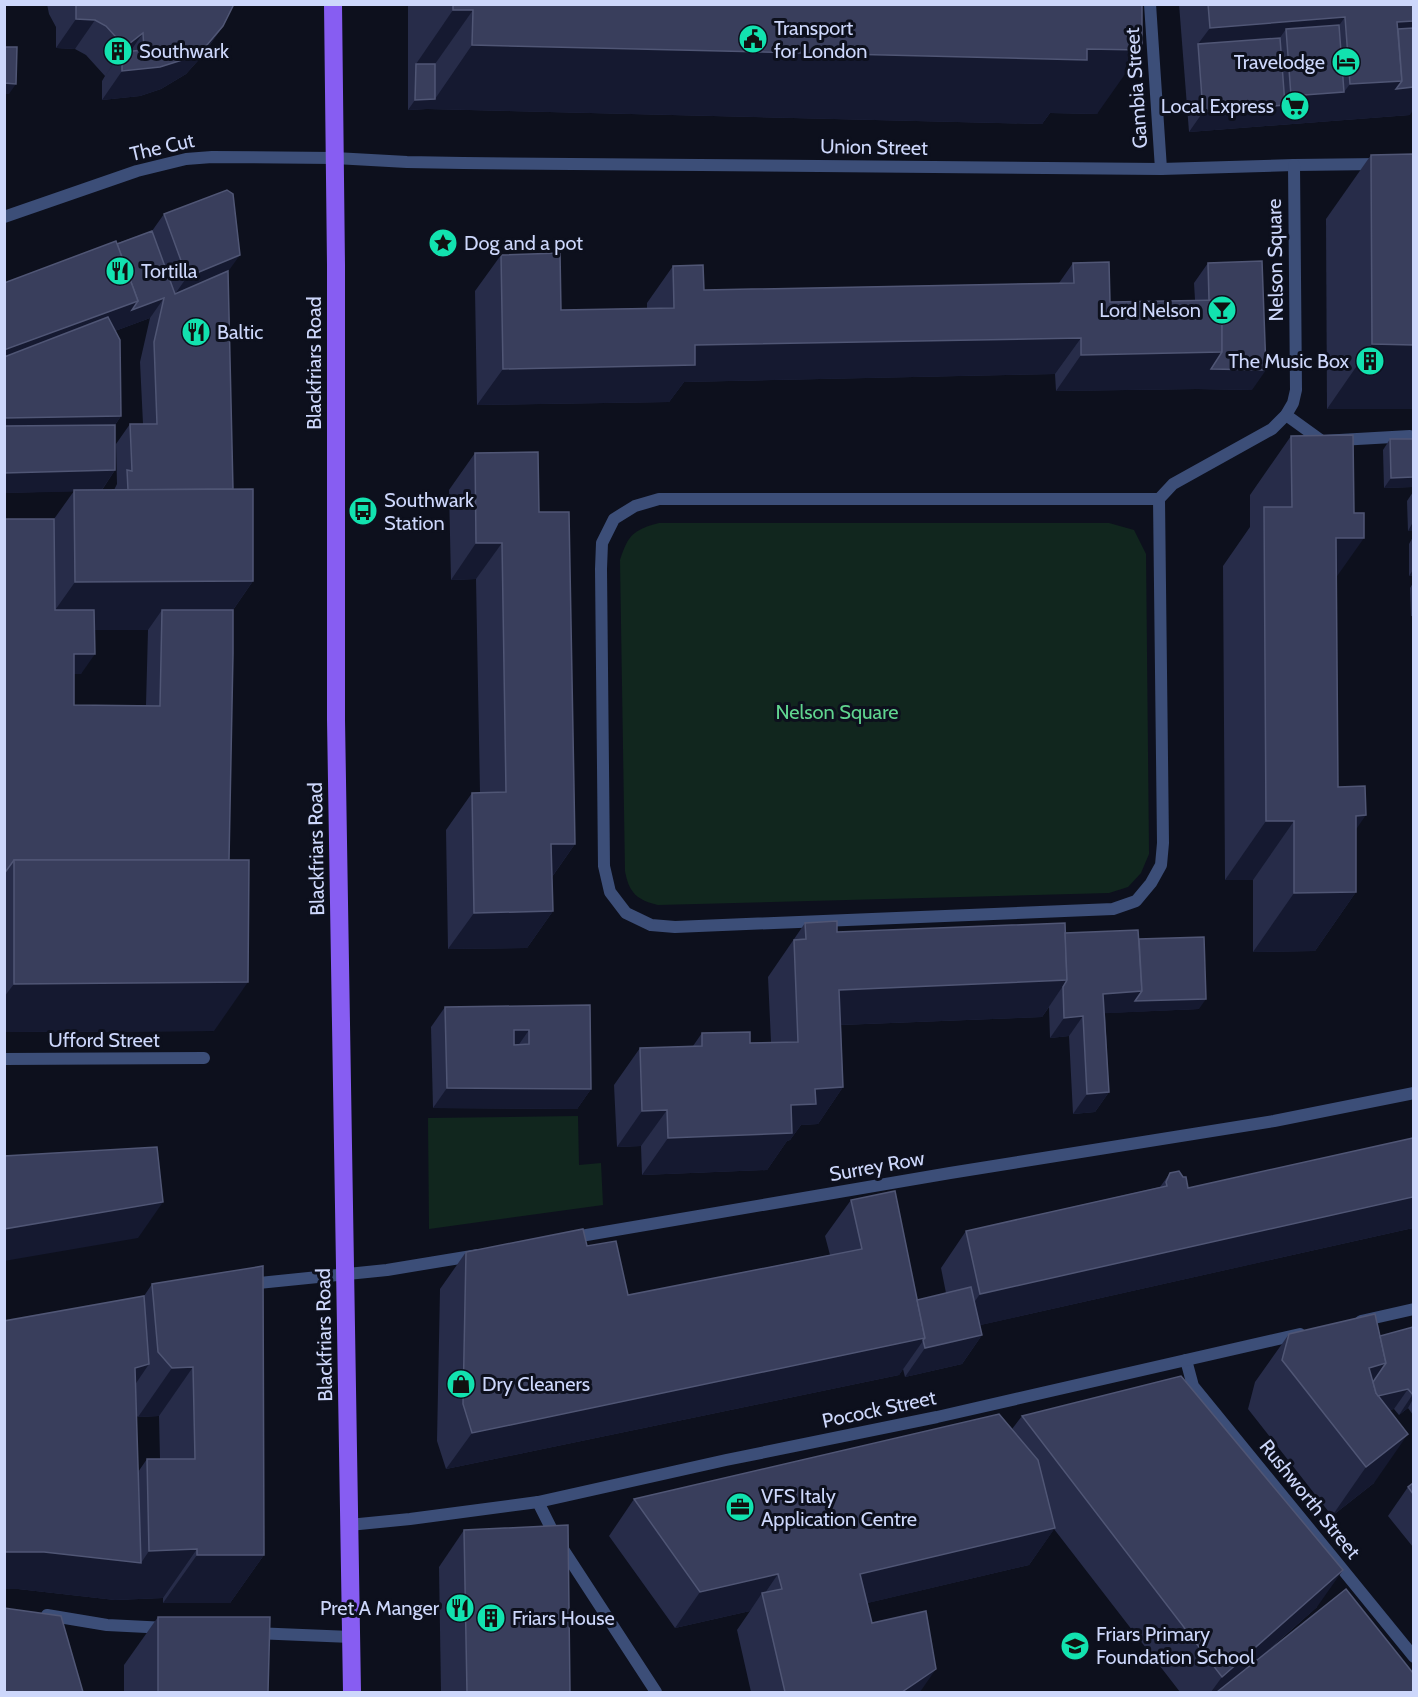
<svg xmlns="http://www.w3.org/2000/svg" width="1418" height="1697" viewBox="0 0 1418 1697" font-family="Cabin,sans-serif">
  <rect width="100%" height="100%" fill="#0d101d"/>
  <g fill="#11261e">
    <path d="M659,523H1109L1134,530L1146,554L1149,854L1141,873L1128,887L1109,893L658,905C637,900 629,893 625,871L620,560C628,535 633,530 659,523Z"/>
    <polygon points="578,1116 579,1165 601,1163 603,1205 429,1229 428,1118"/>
  </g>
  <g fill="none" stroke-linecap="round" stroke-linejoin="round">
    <g stroke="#3c4e78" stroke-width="12">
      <polyline points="1286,415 1322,441 1410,436"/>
      <polyline points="538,1502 557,1540 656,1692"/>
    </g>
    <g stroke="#3c4e78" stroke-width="12">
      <polyline points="1150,4 1161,169"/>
      <polyline points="4,217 137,171 186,159 212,157 335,158 407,162 463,163 1161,169 1294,165 1379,164"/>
      <polyline points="1159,499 659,499 635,506 614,519 602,543 601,569 604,866 610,892 626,913 651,925 675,927 1113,909 1136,901 1151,883 1161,865 1163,843 1159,499 1173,484 1272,429 1286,415 1293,403 1296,390 1294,165"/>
      <polyline points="4,1059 204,1058"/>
      <polyline points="569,1238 950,1173 1274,1121 1414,1093"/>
      <polyline points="249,1284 387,1270 478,1255"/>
      <polyline points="1361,1321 1414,1309"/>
      <polyline points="1186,1360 1193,1386 1414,1657"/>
      <polyline points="349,1525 410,1519 538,1502 726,1460 937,1417 1300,1334"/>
      <polyline points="47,1615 107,1625 167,1628"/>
      <polyline points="253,1633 351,1637"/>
    </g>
    <polyline stroke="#875df2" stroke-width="18" points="333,4 336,265 336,720 352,1692"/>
  </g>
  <g fill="#272c49" fill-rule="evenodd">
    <polygon points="47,4 234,4 223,26 203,55 186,74 161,89 140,96 102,100 102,81 105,76 86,55 75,49 56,48 56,27 49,14"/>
    <polygon points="408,4 1142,4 1097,114 1050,113 1042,124 427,109 408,110"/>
    <polygon points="1179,4 1413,4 1410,115 1189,132"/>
    <polygon points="1371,155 1413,409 1327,409 1326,219"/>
    <path d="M164,214L228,271L233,489L253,581L233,610L214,1031L4,1032V519H54L74,491L4,493V283L152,231ZM150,318L140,362L143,424H130L116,444L117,484L114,490H102L115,470V425L121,416L115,331ZM94,630H148L146,705H74V674H81Z"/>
    <polygon points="501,255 561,310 647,308 647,303 673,266 704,290 1059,283 1073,263 1110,302 1195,300 1194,283 1208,263 1252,390 1197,389 1056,391 1055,374 684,382 669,402 477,405 475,291"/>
    <polygon points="1291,436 1336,577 1338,787 1356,829 1356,892 1315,951 1253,952 1253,880 1225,880 1223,566 1250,527 1250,495"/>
    <polygon points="1390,439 1413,439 1413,487 1384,488 1383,450"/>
    <polygon points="475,453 539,512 575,844 552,877 553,911 527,948 448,949 446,830 472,793 480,793 476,579 451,580 449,490"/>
    <polygon points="1413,492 1413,531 1408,531 1407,501"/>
    <polygon points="1413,537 1413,576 1409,576 1409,544"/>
    <polygon points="1413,583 1413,616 1411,616 1410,588"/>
    <polygon points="1413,631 1413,661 1412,661 1412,634"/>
    <polygon points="805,923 837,932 1065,933 1139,939 1199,1009 1105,1013 1109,1092 1095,1112 1073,1114 1069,1036 1050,1038 1049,1007 1042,1017 841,1025 843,1087 818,1124 801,1125 790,1140 787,1141 767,1170 642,1175 641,1146 617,1147 614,1085 640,1048 693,1046 702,1033 750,1043 771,1042 768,977"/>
    <polygon points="590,1005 591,1089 577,1109 433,1108 431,1027 445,1007"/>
    <polygon points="1413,1138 1413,1228 980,1325 982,1335 962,1364 905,1377 903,1369 899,1375 446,1469 437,1441 440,1289 466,1252 628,1295 830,1255 825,1236 851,1200 917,1300 946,1293 941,1268 966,1231 1160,1187 1170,1173 1188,1188"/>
    <path d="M263,1266L264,1555L230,1603H163V1598L115,1600L18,1589H4V1321L144,1296L152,1284ZM136,1415L138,1417L159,1416L160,1459H147L138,1472Z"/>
    <polygon points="1413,1327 1413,1415 1408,1408 1399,1415 1394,1409 1389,1410 1374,1483 1332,1516 1248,1409 1255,1382 1289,1334 1380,1336"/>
    <polygon points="1022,1416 1317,1607 1254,1663 1413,1692 1180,1692 1054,1529 1029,1565 867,1603 872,1623 920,1692 751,1692 737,1630 750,1611 675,1628 609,1536 634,1499 1012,1429"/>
    <polygon points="1413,1483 1413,1547 1388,1516 1408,1487"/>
    <polygon points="464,1530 570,1692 441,1692 439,1567"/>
    <polygon points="158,1617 268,1692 124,1692 124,1665"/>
  </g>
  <g fill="#151930">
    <polygon points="453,10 473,10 428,74 416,64"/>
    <polygon points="1345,17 1319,54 1286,29 1266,58 1198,44 1210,28"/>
    <polygon points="76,19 95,20 75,49 56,48"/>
    <polygon points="1413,21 1413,44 1394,57 1397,22"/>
    <polygon points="223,26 203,55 186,74 161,89 140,96 102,100 122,71"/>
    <polygon points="143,33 123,62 122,52 105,76 125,47"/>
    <polygon points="472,45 1087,49 1142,50 1097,114 1050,113 1042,124 427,109 408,110 415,100 435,99"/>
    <polygon points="1402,81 1413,87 1413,110 1410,115 1189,132 1203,112 1285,105 1291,96 1344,92 1350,84"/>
    <polygon points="4,83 16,84 9,94 4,94"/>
    <polygon points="240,255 214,291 161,314 187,277"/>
    <polygon points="164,298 150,318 4,372 4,350 138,301"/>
    <polygon points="1081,338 1055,374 684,382 669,402 477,405 503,369 695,345"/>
    <polygon points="1372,344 1413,345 1413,409 1327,409"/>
    <polygon points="1222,352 1266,370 1252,390 1197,389 1056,391 1081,355"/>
    <polygon points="121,416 101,445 4,446 4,418"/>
    <polygon points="115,470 101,491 4,493 4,473"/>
    <polygon points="1413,477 1413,487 1384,488 1391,478"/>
    <polygon points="1413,522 1413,531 1408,531"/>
    <polygon points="1336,538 1364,538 1323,596"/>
    <polygon points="476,543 502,543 476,579 451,580"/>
    <polygon points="1413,570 1413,576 1409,576"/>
    <polygon points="253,581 219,630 162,610 148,630 41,630 75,582"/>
    <polygon points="74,654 95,654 81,674 59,674"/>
    <polygon points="1366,815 1325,874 1356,816"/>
    <polygon points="1266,821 1294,821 1253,880 1225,880"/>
    <polygon points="551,844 575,844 549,881"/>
    <polygon points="1356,892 1315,951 1253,952 1294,893"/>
    <polygon points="553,911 527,948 448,949 474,913"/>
    <polygon points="1067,980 1042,1017 814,1026 839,990"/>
    <polygon points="248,982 214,1031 4,1032 4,997 14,984"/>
    <polygon points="1142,991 1206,999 1199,1009 1089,1014 1103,994"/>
    <polygon points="1083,1016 1069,1036 1050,1038 1064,1018"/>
    <polygon points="514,1030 529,1030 515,1050"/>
    <polygon points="843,1087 818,1124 801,1125 790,1140 787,1141 767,1170 642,1175 668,1138 791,1105 815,1089"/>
    <polygon points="447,1088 591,1089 577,1109 433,1108"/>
    <polygon points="1109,1092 1095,1112 1073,1114 1087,1094"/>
    <polygon points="667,1110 641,1146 617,1147 642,1111"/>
    <polygon points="1413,1197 1413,1228 954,1331 980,1294"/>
    <polygon points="163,1202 138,1238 4,1261 4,1229"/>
    <polygon points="982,1335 962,1364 905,1377 925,1348"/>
    <polygon points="925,1338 899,1375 446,1469 472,1433"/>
    <polygon points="1386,1363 1352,1412 1369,1368"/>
    <polygon points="149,1364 124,1401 135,1368"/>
    <polygon points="193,1367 159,1416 138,1417 172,1368"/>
    <polygon points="1408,1389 1394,1409 1355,1418 1369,1398"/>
    <polygon points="1413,1394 1413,1399 1408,1408 1399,1415"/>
    <polygon points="1408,1434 1374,1483 1332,1516 1366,1467"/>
    <polygon points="1055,1528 1029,1565 834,1611 860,1574"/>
    <polygon points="197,1549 163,1598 115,1600 18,1589 4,1589 4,1552 44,1552 141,1563 149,1551"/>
    <polygon points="197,1555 264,1555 230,1603 163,1603"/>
    <polygon points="1343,1570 1317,1607 1220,1692 1211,1692 1222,1677"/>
    <polygon points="778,1574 763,1596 762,1593 750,1611 675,1628 700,1592"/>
    <polygon points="936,1669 920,1692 902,1692"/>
  </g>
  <g fill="#393e5c" stroke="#505675" stroke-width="1.5" fill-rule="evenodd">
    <polygon points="76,4 234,4 223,26 207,45 182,60 160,67 122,71 122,52 144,50 143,33 125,47 106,26 95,20 76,19"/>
    <polygon points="453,4 1142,4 1142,50 1087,49 1087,60 472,45 473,10 453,10"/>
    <polygon points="1208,4 1413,4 1413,21 1397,22 1402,81 1350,84 1345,17 1210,28"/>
    <polygon points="1339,25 1344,92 1291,96 1286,29"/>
    <polygon points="1413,28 1413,87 1396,89 1402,81 1398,29"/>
    <polygon points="1280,38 1285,105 1203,112 1198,44"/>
    <polygon points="4,47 17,47 16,84 4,83"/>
    <polygon points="416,64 435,64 435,99 415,100"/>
    <polygon points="1413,154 1413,345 1372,344 1371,155"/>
    <polygon points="227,190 233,194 240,255 187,277 164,214"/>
    <polygon points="152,231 175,294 228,271 233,489 128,490 127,470 132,471 130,424 157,424 154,342 164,298 132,310 138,301 117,244"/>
    <polygon points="116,241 138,301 4,350 4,283"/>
    <polygon points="560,253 561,310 674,308 673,266 703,265 704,290 1074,283 1073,263 1109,262 1110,302 1222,300 1222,352 1081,355 1081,338 695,345 695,365 503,369 501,255"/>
    <polygon points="1262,261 1266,370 1211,369 1222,352 1222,300 1209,300 1208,263"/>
    <polygon points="108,317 120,340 121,416 4,418 4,357"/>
    <polygon points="115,425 115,470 4,473 4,426"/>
    <polygon points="1353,435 1354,513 1364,513 1364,538 1336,538 1338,787 1365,786 1366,815 1356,816 1356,892 1294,893 1294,821 1266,821 1264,507 1292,507 1291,436"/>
    <polygon points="1390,439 1413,439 1413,477 1391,478"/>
    <polygon points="538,452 539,512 569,512 575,844 551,844 553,911 474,913 472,793 506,792 502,543 476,543 475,453"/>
    <polygon points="253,489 253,581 75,582 74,490"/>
    <polygon points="4,519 54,519 55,610 94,610 95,654 74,654 74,705 160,706 162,610 233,610 233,654 229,860 14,860 4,874"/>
    <polygon points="14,860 249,860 248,982 14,984"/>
    <polygon points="837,921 837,932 1065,923 1067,980 839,990 843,1087 815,1089 816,1104 791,1105 792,1133 668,1138 667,1110 642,1111 640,1048 702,1046 702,1033 750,1032 750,1043 798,1042 794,940 806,939 805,923"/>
    <polygon points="1138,930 1142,991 1103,994 1109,1092 1087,1094 1083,1016 1064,1018 1063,987 1067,980 1065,933"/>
    <polygon points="1204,937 1206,999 1135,1001 1142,991 1139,939"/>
    <path d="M590,1005L591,1089L447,1088L445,1007ZM514,1030H529V1044L514,1045Z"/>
    <polygon points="1413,1138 1413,1197 980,1294 966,1231 1167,1186 1166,1182 1170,1173 1179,1171 1183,1177 1186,1177 1188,1188"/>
    <polygon points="157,1147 163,1202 4,1229 4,1156"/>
    <polygon points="895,1191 925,1338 472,1433 463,1404 466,1252 583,1229 587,1246 616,1241 628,1295 862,1249 851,1200"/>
    <polygon points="263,1266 264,1555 197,1555 197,1549 149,1551 147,1459 195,1459 193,1367 172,1368 158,1352 152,1284"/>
    <polygon points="971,1287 982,1335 925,1348 923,1340 925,1338 917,1300"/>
    <polygon points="144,1296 149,1364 135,1368 141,1563 44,1552 4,1552 4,1321"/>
    <polygon points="1375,1314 1386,1363 1369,1368 1376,1393 1408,1434 1366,1467 1282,1360 1289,1334"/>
    <polygon points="1413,1327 1413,1395 1408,1389 1378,1396 1376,1393 1373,1382 1386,1363 1380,1336"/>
    <polygon points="1181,1376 1343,1570 1222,1677 1022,1416"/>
    <polygon points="999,1414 1038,1460 1055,1528 860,1574 872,1623 926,1611 936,1669 902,1692 785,1692 762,1593 782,1589 778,1574 700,1592 634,1499"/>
    <polygon points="1413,1483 1413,1494 1408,1487"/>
    <polygon points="568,1525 570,1692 467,1692 464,1530"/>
    <polygon points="1346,1589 1413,1673 1413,1692 1217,1692"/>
    <polygon points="4,1608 61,1616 83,1692 4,1692"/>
    <polygon points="158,1617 270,1617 268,1692 158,1692"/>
  </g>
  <defs>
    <g id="civic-disc" transform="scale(1.5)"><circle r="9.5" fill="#12e2af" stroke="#0d101d"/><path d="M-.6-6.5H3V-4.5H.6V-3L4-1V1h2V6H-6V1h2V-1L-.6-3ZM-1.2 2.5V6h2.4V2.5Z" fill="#111"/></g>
    <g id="building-disc" transform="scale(1.5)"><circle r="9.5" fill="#12e2af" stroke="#0d101d"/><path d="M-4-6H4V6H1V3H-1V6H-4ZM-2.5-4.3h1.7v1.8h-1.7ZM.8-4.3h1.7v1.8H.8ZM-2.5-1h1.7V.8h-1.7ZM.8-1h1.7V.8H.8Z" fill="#111"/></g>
    <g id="hotel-disc" transform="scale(1.5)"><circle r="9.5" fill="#12e2af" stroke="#0d101d"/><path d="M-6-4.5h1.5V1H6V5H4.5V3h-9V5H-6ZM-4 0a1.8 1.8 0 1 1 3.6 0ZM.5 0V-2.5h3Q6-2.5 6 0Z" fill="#111"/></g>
    <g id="supermarket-disc" transform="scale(1.5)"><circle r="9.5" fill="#12e2af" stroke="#0d101d"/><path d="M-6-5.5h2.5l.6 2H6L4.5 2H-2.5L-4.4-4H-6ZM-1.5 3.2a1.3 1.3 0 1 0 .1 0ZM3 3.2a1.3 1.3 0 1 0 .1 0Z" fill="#111"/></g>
    <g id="sight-disc" transform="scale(1.5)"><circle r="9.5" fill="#12e2af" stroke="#0d101d"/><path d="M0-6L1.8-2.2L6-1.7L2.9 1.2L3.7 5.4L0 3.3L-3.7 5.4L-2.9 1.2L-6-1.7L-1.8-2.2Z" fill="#111"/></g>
    <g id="restaurant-disc" transform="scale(1.5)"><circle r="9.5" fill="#12e2af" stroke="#0d101d"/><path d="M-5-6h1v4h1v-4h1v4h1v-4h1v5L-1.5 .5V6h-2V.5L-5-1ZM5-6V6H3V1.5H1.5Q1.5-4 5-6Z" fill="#111"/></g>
    <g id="bar-disc" transform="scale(1.5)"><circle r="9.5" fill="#12e2af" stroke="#0d101d"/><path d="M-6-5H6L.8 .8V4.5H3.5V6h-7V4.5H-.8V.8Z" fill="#111"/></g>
    <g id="bus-disc" transform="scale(1.5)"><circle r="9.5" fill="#12e2af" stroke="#0d101d"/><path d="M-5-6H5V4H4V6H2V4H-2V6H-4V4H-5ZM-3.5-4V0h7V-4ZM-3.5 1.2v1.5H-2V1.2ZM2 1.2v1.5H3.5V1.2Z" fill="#111"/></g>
    <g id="shop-disc" transform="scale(1.5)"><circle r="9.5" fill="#12e2af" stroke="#0d101d"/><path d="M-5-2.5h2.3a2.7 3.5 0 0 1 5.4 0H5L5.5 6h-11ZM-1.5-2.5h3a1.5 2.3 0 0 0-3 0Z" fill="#111"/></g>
    <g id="office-disc" transform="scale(1.5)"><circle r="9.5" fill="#12e2af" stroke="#0d101d"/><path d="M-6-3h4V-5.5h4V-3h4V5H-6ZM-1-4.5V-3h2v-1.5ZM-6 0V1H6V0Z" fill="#111"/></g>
    <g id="school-disc" transform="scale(1.5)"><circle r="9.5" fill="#12e2af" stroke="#0d101d"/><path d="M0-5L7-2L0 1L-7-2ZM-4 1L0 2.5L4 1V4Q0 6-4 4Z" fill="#111"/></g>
  </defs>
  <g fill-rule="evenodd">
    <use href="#civic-disc" x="753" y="39"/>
    <use href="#building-disc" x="118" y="51"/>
    <use href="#hotel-disc" x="1346" y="62"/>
    <use href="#supermarket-disc" x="1295" y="106"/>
    <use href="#sight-disc" x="443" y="243"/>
    <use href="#restaurant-disc" x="120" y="271"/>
    <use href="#bar-disc" x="1222" y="310"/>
    <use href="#restaurant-disc" x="196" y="332"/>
    <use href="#building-disc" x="1370" y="361"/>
    <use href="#bus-disc" x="363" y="511"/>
    <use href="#shop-disc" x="461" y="1384"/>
    <use href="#office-disc" x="740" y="1507"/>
    <use href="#restaurant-disc" x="460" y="1608"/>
    <use href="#building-disc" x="491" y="1618"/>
    <use href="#school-disc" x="1075" y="1646"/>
  </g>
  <g text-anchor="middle" stroke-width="6" stroke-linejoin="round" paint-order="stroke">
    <g font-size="20" fill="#cdd7fb" stroke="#0d101d" text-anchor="start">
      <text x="774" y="35">Transport<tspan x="774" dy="23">for London</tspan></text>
      <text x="139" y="58">Southwark</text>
      <text x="1325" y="69" text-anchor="end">Travelodge</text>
      <text x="1274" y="113" text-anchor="end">Local Express</text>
      <text x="464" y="250">Dog and a pot</text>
      <text x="141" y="278">Tortilla</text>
      <text x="1201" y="317" text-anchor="end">Lord Nelson</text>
      <text x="217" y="339">Baltic</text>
      <text x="1349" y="368" text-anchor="end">The Music Box</text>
      <text x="384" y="507">Southwark<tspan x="384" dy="23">Station</tspan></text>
      <text x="482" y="1391">Dry Cleaners</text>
      <text x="761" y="1503">VFS Italy<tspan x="761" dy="23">Application Centre</tspan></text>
      <text x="439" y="1615" text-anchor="end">Pret A Manger</text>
      <text x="512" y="1625">Friars House</text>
      <text x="1096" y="1641">Friars Primary<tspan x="1096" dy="23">Foundation School</tspan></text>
    </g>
    <g font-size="20" fill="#cdd7fb" stroke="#0d101d">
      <text transform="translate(1136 88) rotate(-94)" y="7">Gambia Street</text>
      <text transform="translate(162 147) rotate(-13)" y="7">The Cut</text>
      <text transform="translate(874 147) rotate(1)" y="7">Union Street</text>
      <text transform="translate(1275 260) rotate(-91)" y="7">Nelson Square</text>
      <text transform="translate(314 363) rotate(-90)" y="7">Blackfriars Road</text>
      <text transform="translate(316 849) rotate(-91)" y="7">Blackfriars Road</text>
      <text x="104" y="1047">Ufford Street</text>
      <text transform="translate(877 1166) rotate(-10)" y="7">Surrey Row</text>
      <text transform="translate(324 1335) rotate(-91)" y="7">Blackfriars Road</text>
      <text transform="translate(879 1409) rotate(-12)" y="7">Pocock Street</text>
      <text transform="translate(1310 1499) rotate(51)" y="7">Rushworth Street</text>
    </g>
    <g font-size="20" fill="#60d48f" stroke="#0d101d">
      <text x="837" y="719">Nelson Square</text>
    </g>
  </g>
  <rect width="1418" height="1697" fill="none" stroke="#cdd7fb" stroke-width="12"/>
</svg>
